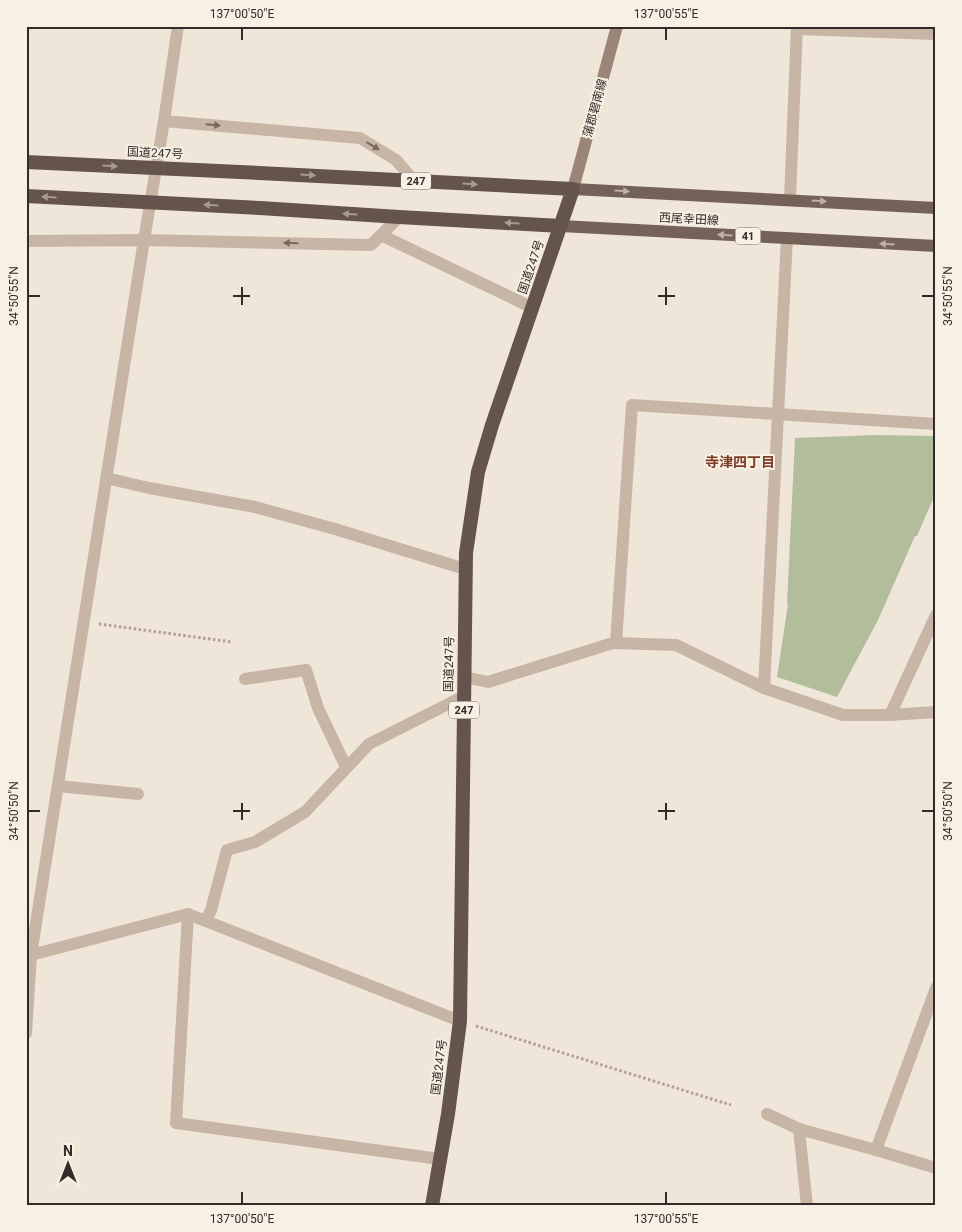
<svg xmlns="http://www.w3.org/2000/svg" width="962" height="1232" viewBox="0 0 962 1232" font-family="Roboto,'Noto Sans JP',sans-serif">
  <rect width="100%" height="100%" fill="#efe6d9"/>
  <polygon fill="#b1bd9b" points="876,435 936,436 936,492 917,536 915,536 878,620 837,697 777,677 788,604 787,603 795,438"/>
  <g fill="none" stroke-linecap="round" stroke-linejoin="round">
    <g stroke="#b2a091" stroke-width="3" stroke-dasharray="2.5 2.5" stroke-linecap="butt">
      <polyline points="99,624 232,642"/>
      <polyline points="476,1026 731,1105"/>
    </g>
    <g stroke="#c7b6a6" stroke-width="12">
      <polyline points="797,29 936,34"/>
      <polyline points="164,121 360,138 396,160 414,181"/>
      <polyline points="790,199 797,26"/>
      <polyline points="381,235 533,308"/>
      <polyline points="26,241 144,240 371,245 399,217"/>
      <polyline points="106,478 149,488 255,507 335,529 465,569"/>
      <polyline points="616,643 632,405 936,424"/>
      <polyline points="464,677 488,682 613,643 676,645 764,688 843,715 890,715 936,712"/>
      <polyline points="245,679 306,670 318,708 346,767"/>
      <polyline points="764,688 787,238"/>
      <polyline points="890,715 936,615"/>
      <polyline points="58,786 138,794"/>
      <polyline points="188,914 176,1123 440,1159"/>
      <polyline points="206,921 211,910 227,850 255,842 305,812 369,744 464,696"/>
      <polyline points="26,954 31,955 188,914 460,1021"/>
      <polyline points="26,1033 31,955 144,240 164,121 178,26"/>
      <polyline points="767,1114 799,1129 876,1150 936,1168"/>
      <polyline points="799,1129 807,1206"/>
      <polyline points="876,1150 936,988"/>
    </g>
    <polyline stroke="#9a8578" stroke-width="12" points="573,189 617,26"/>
    <g stroke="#746258" stroke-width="12">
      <polyline points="573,189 936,208"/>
      <polyline points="561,226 936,246"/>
    </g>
    <g stroke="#64544b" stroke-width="14">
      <polyline points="259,173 573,189 492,425 478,472 466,553 460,1021 448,1114 432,1206"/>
      <polyline points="260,208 399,217 561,226"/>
    </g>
    <g stroke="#64544b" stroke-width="14">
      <polyline points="26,162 259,173"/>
      <polyline points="26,196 260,208"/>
    </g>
  </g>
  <defs><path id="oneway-solid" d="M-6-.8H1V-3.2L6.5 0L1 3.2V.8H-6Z" transform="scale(1.25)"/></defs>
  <g fill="#766a60">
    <use href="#oneway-solid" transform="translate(213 125) rotate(5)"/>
    <use href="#oneway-solid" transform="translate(373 146) rotate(31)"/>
    <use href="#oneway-solid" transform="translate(291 243) rotate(-179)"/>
  </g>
  <g fill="#a79a90">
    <use href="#oneway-solid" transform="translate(110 166) rotate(3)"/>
    <use href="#oneway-solid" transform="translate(308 175) rotate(3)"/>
    <use href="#oneway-solid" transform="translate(470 184) rotate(3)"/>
    <use href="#oneway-solid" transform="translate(49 197) rotate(-177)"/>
    <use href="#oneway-solid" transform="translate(211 205) rotate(-177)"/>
    <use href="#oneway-solid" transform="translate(350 214) rotate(-176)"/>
    <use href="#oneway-solid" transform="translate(512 223) rotate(-177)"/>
  </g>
  <g fill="#bdb0a6">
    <use href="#oneway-solid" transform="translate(622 191) rotate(3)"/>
    <use href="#oneway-solid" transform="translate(819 201) rotate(3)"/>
    <use href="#oneway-solid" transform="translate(725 235) rotate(-177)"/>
    <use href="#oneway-solid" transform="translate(887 244) rotate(-177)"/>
  </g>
  <path fill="none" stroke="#332b27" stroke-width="2" d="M242,28V40M666,28V40M242,287V305M666,287V305M28,296H40M233,296H250M658,296H675M922,296H934M242,803V820M666,803V820M28,811H40M233,811H250M658,811H675M922,811H934M242,1192V1204M666,1192V1204"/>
  <g text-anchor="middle" stroke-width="4" stroke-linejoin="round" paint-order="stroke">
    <g fill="#f8f0e5" stroke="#6e6660" stroke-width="1">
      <rect x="401" y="172.5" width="30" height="17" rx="4"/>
      <rect x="735.5" y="227.5" width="25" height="17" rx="4"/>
      <rect x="449" y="701.5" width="30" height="17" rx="4"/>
    </g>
    <g font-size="11" font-weight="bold" fill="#332b27">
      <text x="416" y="185">247</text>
      <text x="748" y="240">41</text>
      <text x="464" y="714">247</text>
    </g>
    <g font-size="12" fill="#332b27" stroke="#f8f0e5">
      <text transform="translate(595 108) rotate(-75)" y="4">蒲郡碧南線</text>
      <text transform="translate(155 153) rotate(3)" y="4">国道247号</text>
      <text transform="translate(689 219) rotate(3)" y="4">西尾幸田線</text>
      <text transform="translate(531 267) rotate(-71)" y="4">国道247号</text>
      <text transform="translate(449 664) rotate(-89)" y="4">国道247号</text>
      <text transform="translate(439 1067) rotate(-83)" y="4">国道247号</text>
    </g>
    <g font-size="14" font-weight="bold" fill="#7d3c25" stroke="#f8f0e5">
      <text x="740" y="467">寺津四丁目</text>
    </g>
  </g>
  <rect width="962" height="1232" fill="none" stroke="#f8f0e5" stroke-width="55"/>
  <g transform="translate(68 1164)" stroke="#f8f0e5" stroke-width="4" paint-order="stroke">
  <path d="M0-4L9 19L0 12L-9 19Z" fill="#332b27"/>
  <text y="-8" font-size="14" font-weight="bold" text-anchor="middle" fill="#332b27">N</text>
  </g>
  <rect x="28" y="28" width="906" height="1176" fill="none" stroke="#332b27" stroke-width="2"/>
  <g font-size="12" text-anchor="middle" fill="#332b27">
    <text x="242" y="18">137°00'50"E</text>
    <text x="666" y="18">137°00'55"E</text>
    <text transform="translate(14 296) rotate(-90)" y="4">34°50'55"N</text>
    <text transform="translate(948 296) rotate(-90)" y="4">34°50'55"N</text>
    <text transform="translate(14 811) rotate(-90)" y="4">34°50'50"N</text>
    <text transform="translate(948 811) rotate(-90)" y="4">34°50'50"N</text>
    <text x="242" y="1223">137°00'50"E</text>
    <text x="666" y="1223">137°00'55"E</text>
  </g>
</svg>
